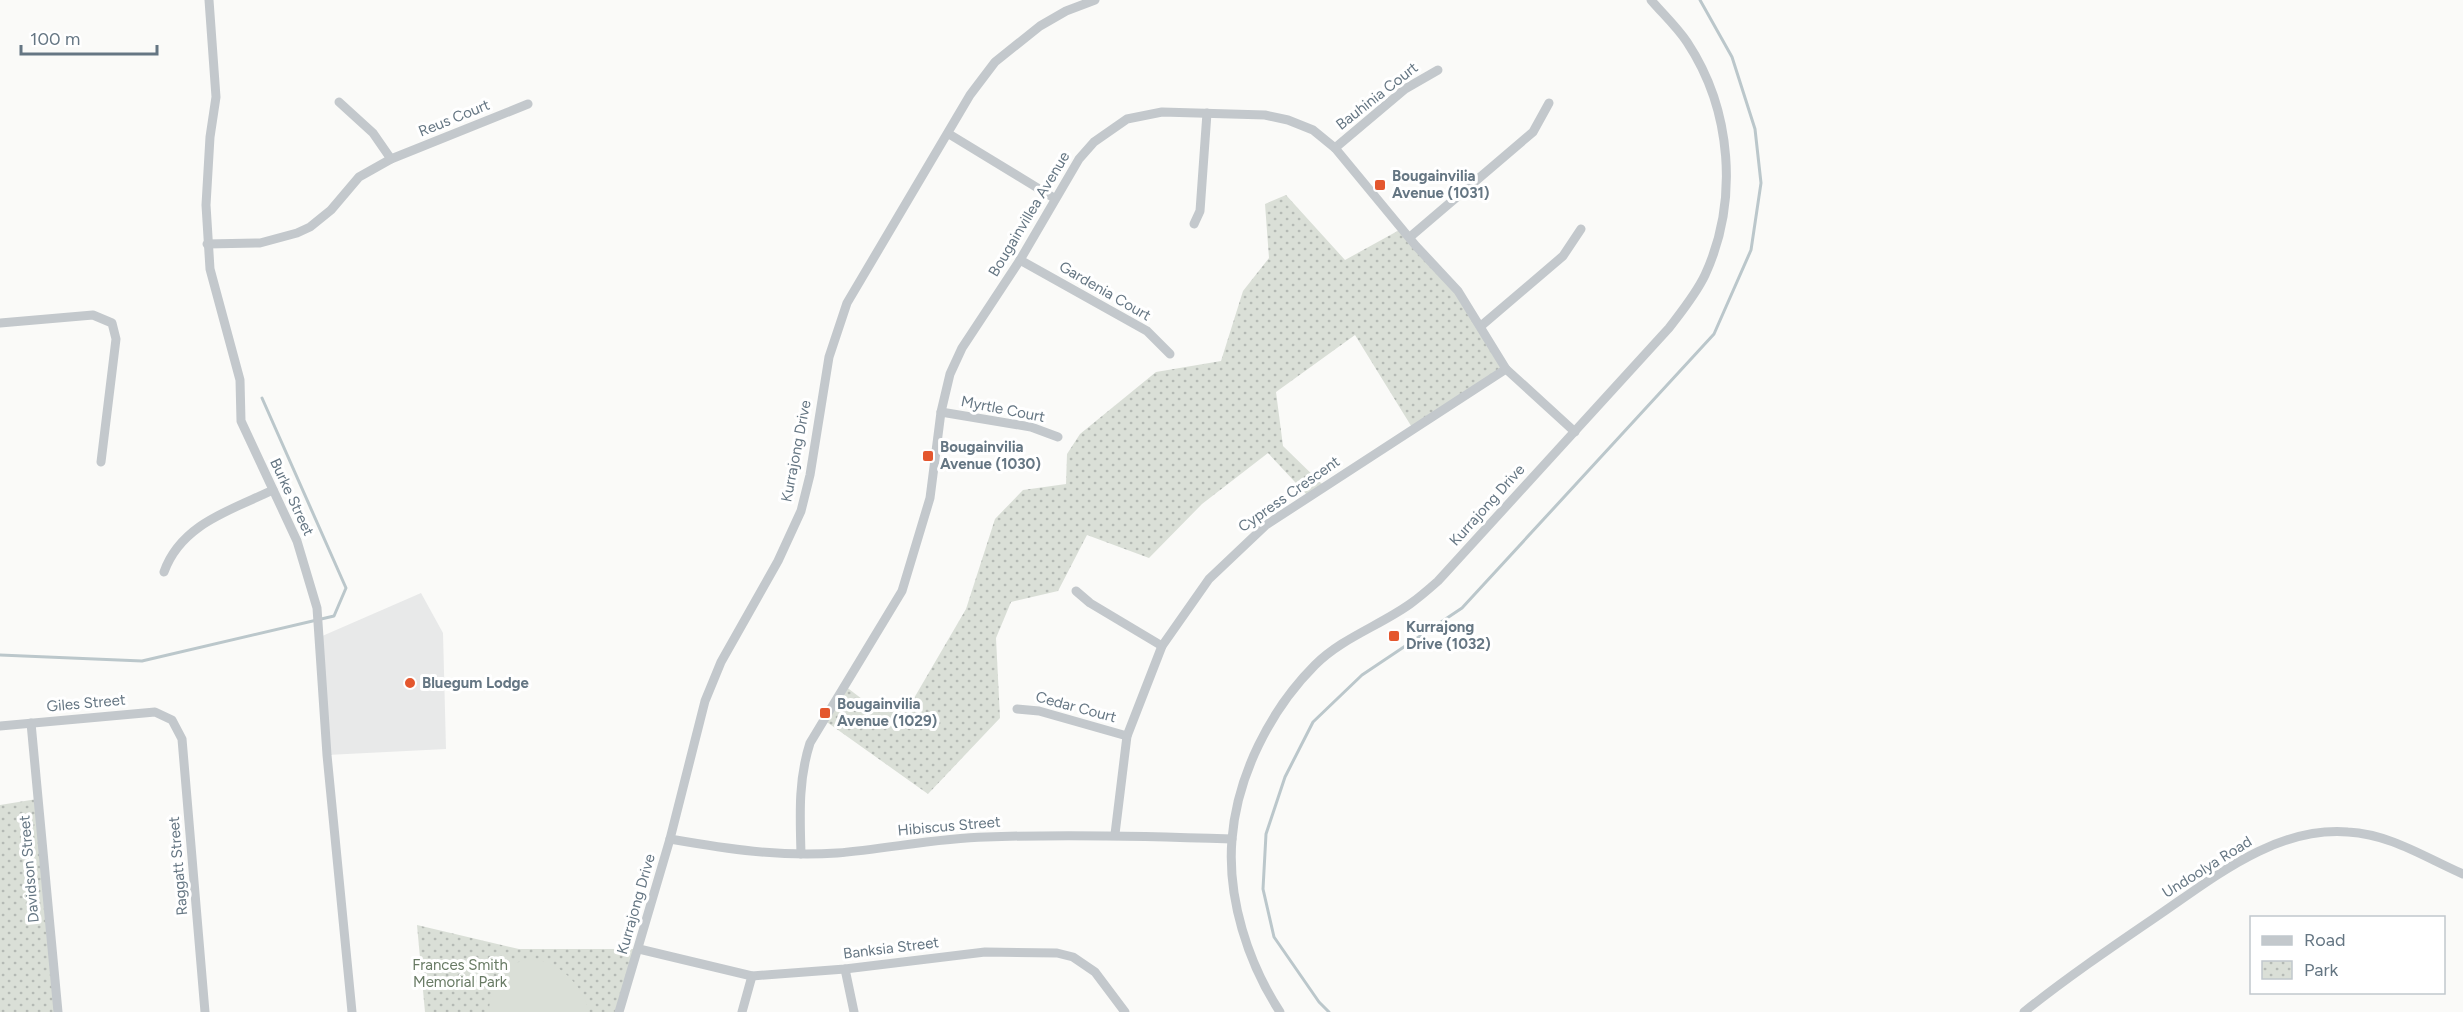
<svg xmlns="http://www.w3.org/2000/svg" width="2463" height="1012" viewBox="0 0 2463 1012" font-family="Figtree,sans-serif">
  <defs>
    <pattern id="park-dots" width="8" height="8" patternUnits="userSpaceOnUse" patternTransform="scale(1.5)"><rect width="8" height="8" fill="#dadfd7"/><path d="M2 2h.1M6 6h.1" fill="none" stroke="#b4b9b4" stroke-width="1.8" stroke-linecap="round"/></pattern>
  </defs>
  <rect width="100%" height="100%" fill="#fafaf8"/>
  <polygon fill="#e8e9e9" points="421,593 443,633 446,749 327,755 320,637"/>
  <g fill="url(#park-dots)">
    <polygon points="1286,195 1345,260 1403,228 1458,291 1506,369 1413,429 1355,335 1276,392 1283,446 1324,486 1308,496 1268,453 1202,504 1149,558 1087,535 1058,591 1011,602 996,638 1000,718 928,794 824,720 845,686 879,712 910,705 966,609 995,519 1023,490 1066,484 1067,454 1080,434 1156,372 1221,361 1243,291 1269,258 1265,204"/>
    <polygon points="37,799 58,1012 0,1012 0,805"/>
    <polygon points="417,925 519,949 639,949 619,1012 425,1012"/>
  </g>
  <path fill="#dadfd7" d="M530,959C558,960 583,985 589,1012H489C490,984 503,963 530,959Z"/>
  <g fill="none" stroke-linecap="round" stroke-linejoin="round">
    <g stroke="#bbc7cb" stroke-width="3">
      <polyline points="0,655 142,661 334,616 346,588 262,398"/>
      <polyline points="1329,1012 1319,1002 1274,937 1263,889 1266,834 1285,777 1313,722 1362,675 1462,608 1714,334 1751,250 1761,183 1755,129 1732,57 1700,0"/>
    </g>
    <g stroke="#c3c8cc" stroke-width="9">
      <polyline points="209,0 216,97 210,137 206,205 210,269 240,380 241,421 297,541 317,608 327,755 352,1012"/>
      <polyline points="339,102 373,133 391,159"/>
      <polyline points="949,134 1054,198"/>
      <polyline points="1335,148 1405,89 1438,70"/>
      <polyline points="1194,224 1200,211 1207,113"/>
      <polyline points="1410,237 1533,132 1549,103"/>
      <polyline points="207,244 260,243 297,233 310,227 331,210 359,177 391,159 528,104"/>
      <polyline points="1020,260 1147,331 1170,354"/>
      <polyline points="0,323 93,315 112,323 116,339 101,462"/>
      <polyline points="1481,326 1563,256 1581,229"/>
      <polyline points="941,412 1031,427 1058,437"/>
      <path d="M164,572C181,524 231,510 273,490"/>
      <polyline points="1076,591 1090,603 1162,646"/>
      <polyline points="1017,709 1039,711 1127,736"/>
      <polyline points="31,723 58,1012"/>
      <polyline points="0,726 155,712 172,720 182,739 205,1012"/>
      <polyline points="1115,834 1127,736 1162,646 1209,579 1266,525 1506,369"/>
      <path d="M670,839C728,849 779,857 837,853C887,849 937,838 986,837C1068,834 1150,836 1232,839"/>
      <path d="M801,854C800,816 798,780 810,743L902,591L930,498L941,412L950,374L962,348L1020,260L1079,159L1094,142L1127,119L1162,112L1265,115L1288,120L1313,130L1335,148L1416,246L1458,291L1506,369L1575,432"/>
      <polyline points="639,949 752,976 845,969 985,952 1057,953 1073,957 1095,972 1125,1012"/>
      <polyline points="845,969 854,1012"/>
      <polyline points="619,1012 670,839 705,701 721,662 778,561 801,511 810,475 829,357 847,303 970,95 995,62 1040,26 1066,11 1095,0"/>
      <polyline points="742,1012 752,976"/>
      <path d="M1280,1012C1248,963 1227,898 1232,839C1237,776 1270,710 1315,665C1342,638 1379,626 1410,604C1420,597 1429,589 1438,581L1669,328C1682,311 1696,294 1705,275C1739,201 1732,110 1687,42C1677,27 1663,14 1651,0"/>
      <path d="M2024,1012C2065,979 2109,949 2153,919C2211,880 2274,826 2348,832C2390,834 2426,858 2463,874"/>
    </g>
  </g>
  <g fill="#e4572e" stroke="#fff" stroke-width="2">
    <rect x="1374" y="179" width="12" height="12" rx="3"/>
    <rect x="922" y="450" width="12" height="12" rx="3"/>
    <rect x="1388" y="630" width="12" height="12" rx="3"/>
    <circle cx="410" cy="683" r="6"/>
    <rect x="819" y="707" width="12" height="12" rx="3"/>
  </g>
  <g text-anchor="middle" stroke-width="6" stroke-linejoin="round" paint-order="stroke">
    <g font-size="15" fill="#657683" stroke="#fff">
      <text transform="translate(1377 96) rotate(-38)" y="5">Bauhinia Court</text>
      <text transform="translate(454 118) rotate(-22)" y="5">Reus Court</text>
      <text transform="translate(1029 214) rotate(-59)" y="5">Bougainvillea Avenue</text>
      <text transform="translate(1105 291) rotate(30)" y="5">Gardenia Court</text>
      <text transform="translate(1003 409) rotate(11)" y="5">Myrtle Court</text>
      <text transform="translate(796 451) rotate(-79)" y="5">Kurrajong Drive</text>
      <text transform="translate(1289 494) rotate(-35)" y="5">Cypress Crescent</text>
      <text transform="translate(292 497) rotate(65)" y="5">Burke Street</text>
      <text transform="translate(1487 505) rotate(-48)" y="5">Kurrajong Drive</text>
      <text transform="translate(86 703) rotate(-5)" y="5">Giles Street</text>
      <text transform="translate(1076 707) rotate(15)" y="5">Cedar Court</text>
      <text transform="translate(949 826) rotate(-5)" y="5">Hibiscus Street</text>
      <text transform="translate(178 866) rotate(-95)" y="5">Raggatt Street</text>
      <text transform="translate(2207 867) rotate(-32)" y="5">Undoolya Road</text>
      <text transform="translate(29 869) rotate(-95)" y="5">Davidson Street</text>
      <text transform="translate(636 904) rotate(-74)" y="5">Kurrajong Drive</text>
      <text transform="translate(891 948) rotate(-7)" y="5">Banksia Street</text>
    </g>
    <g font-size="15" font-weight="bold" fill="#657683" stroke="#fff" text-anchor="start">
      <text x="1392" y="181">Bougainvilia<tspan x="1392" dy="17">Avenue (1031)</tspan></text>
      <text x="940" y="452">Bougainvilia<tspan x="940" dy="17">Avenue (1030)</tspan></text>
      <text x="1406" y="632">Kurrajong<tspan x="1406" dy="17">Drive (1032)</tspan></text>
      <text x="422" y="688">Bluegum Lodge</text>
      <text x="837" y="709">Bougainvilia<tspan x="837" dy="17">Avenue (1029)</tspan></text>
    </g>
    <g font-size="15" fill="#687a64" stroke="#fff">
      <text x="460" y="970">Frances Smith<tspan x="460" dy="17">Memorial Park</tspan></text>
    </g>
  </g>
  <rect x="2250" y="916" width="195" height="78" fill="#ffffff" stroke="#c1c8cd" stroke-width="1.5"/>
  <rect x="2262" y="936" width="30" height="9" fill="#c3c8cc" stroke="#c1c8cd" stroke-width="1.5"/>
  <text x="2304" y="946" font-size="18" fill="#657683">Road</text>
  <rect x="2262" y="961" width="30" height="18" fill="url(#park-dots)" stroke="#c1c8cd" stroke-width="1.5"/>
  <text x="2304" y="976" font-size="18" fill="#657683">Park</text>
  <path d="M21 45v9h136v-9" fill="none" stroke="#657683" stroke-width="3"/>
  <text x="30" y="45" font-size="18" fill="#657683" stroke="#ffffff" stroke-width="4.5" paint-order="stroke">100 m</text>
</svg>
